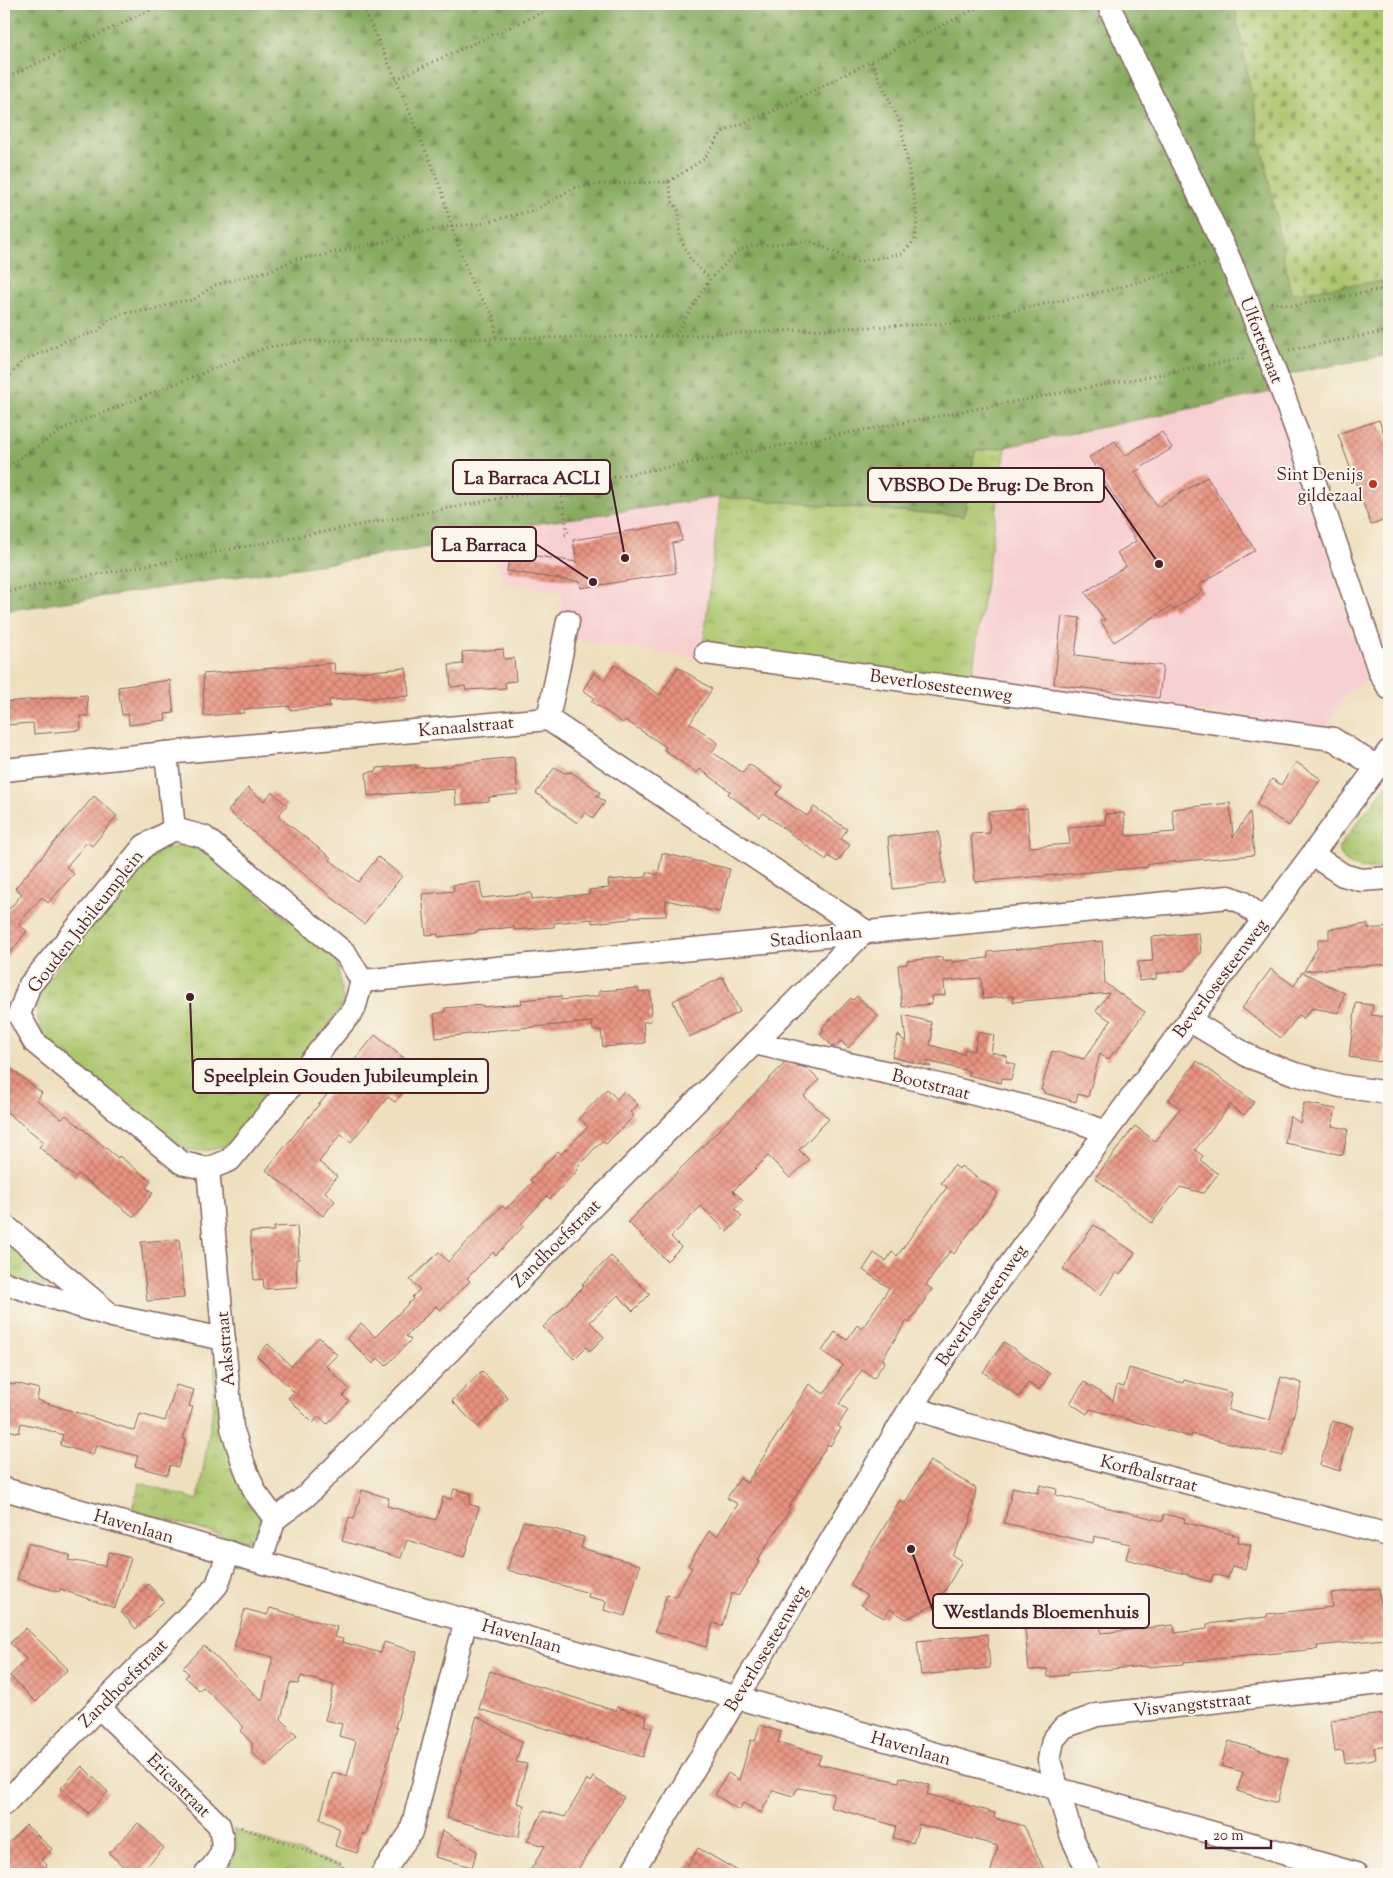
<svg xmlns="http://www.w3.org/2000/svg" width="1393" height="1878" viewBox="0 0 1393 1878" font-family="'Sorts Mill Goudy',serif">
  <defs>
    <pattern id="grass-tufts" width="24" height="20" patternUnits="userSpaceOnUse" patternTransform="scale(1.25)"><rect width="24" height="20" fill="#abc66c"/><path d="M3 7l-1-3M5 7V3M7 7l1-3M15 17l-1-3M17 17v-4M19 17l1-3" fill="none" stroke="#8da059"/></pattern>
    <pattern id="forest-firs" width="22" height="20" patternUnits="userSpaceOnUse" patternTransform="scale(1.25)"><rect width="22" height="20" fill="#88ab60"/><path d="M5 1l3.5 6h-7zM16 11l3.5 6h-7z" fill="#718b4f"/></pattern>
    <pattern id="cemetery-stones" width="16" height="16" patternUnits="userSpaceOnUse" patternTransform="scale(1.25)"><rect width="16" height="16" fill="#abc66c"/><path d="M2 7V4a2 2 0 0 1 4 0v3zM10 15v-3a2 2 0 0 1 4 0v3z" fill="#8da059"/></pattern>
    <pattern id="building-cross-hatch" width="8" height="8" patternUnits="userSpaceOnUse" patternTransform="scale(1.25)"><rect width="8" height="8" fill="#e8937f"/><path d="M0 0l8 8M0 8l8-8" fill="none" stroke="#be7768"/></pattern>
  </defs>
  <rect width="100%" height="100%" fill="#fbf7ec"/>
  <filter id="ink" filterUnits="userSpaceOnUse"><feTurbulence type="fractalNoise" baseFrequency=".02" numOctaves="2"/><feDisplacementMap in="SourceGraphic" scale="10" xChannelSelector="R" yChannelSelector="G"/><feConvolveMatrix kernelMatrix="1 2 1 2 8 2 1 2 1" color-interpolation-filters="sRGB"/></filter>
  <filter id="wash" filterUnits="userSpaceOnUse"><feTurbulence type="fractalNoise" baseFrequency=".0096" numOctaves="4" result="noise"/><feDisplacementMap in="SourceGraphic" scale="20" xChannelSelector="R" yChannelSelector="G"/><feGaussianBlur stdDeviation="1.12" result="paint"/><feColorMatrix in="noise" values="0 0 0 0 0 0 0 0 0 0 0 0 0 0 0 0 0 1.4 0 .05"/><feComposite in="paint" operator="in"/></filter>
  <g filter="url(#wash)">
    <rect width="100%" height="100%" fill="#eedfbd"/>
    <g fill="#f7cfd0">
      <polygon points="1276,391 1367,681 1345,694 1326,727 971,681 1006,447"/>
      <polygon points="720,497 702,659 558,637 562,592 503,584 491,537 527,525"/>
    </g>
    <g fill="url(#grass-tufts)" stroke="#7a724c">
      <polygon points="1006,447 971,681 703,649 720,497 963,516 975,451"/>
      <path d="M1389,782V868C1369,870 1345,872 1338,848Z"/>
      <path d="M187,844L201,847L337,961L343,1001L342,1007L233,1141C220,1151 197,1153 181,1149L46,1040C38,1028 35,1007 37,993L146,857L155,852Z"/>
      <polygon points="4,1235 77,1293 4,1278"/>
      <path d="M216,1352L261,1519C261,1529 255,1538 245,1542L132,1510L140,1483L198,1500L212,1415Z"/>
      <path d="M233,1829L341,1866L336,1874H231L225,1869C236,1857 239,1843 233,1829Z"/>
    </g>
    <polygon fill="url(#forest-firs)" stroke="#696546" points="4,4 1234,4 1291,293 1389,280 1389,355 1309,370 1272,379 1276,391 1006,447 975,451 964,516 720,497 527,525 491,537 338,562 4,611"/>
    <polygon fill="url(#cemetery-stones)" stroke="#7a724c" points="1234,4 1389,4 1389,280 1291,293"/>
    <g id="blocks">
      <g fill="url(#building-cross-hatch)">
        <polygon points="1379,420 1389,448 1389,519 1371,525 1338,434"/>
        <polygon points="1162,432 1172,448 1135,472 1158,507 1207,477 1255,550 1199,585 1203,591 1173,610 1171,606 1114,642 1100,620 1105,620 1085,592 1126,566 1117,553 1136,541 1122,515 1125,513 1089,457 1115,441 1125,456"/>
        <polygon points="679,523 682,541 672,543 676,573 581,588 580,582 507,571 510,552 577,562 573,540"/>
        <polygon points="1062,616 1080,618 1075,655 1163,666 1159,698 1054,684"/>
        <polygon points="503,649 504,659 514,658 516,681 505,682 506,688 466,690 465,686 451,687 449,665 463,664 462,652"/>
        <polygon points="334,663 335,674 406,668 409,696 329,700 330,707 290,710 290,706 244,709 244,713 204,716 203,674"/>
        <polygon points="615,665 660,695 678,667 712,689 690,723 718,743 712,752 743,773 749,764 782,787 776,795 807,816 814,807 847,829 841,839 850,845 837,862 828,856 826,860 763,813 760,817 728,794 730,791 700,769 697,773 664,750 666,747 625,720 623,723 591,701 594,698 583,690 594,673 604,680"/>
        <polygon points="170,680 174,713 165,714 166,720 129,725 128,714 122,715 118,687"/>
        <polygon points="87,695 88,716 80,716 81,730 34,734 33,723 4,725 4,702"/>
        <polygon points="514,757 518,794 489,797 489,801 456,805 455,789 368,796 366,773 377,771 377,768 416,765 416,768 452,766 452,764"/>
        <polygon points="1296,762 1321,779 1289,826 1256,804 1272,779 1281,785"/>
        <polygon points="555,767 564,773 571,772 600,792 597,796 605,802 593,818 585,812 577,823 536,793"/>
        <polygon points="248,788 264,801 272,792 287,805 278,816 331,858 330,860 358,882 378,857 402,876 364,924 228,811"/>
        <polygon points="94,796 117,816 92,846 87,842 66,867 74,874 48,903 42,897 18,924 27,931 4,961 4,913 5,914 22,894 15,888"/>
        <polygon points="1230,803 1233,837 1250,812 1254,855 1148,864 1148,867 975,882 971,834 990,833 988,812 1027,809 1030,847 1070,844 1068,827 1106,824 1105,814 1124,813 1126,836 1175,832 1172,809"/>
        <polygon points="930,832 939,832 945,883 893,889 888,837"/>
        <polygon points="662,853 730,869 719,912 666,900 666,916 630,917 630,919 592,923 592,919 554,923 554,927 514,930 514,927 476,931 476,933 438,937 438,934 426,935 422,894 454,891 453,885 480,882 482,898 531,893 532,899 590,894 589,890 609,888 608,880 647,877 647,872 658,875"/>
        <polygon points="1368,924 1368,929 1389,927 1389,964 1304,971 1318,947 1318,939 1329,939 1329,929"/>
        <polygon points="1199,933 1201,952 1185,970 1156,974 1156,979 1139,981 1138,962 1153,961 1151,937"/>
        <polygon points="1102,941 1105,983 1145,1012 1115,1053 1114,1052 1108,1060 1100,1054 1088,1097 1078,1094 1076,1102 1044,1093 1044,1091 1041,1090 1052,1051 1084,1059 1111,1021 1096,1011 1109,993 1013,1002 1013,996 983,999 981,978 944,981 945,995 931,996 932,1004 902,1007 898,965 907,964 907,961 942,957 942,961 952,960 952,962 988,958 988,952"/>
        <polygon points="1271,969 1294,986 1302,972 1344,993 1339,1013 1312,1008 1303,1019 1299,1015 1281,1038 1242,1008"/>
        <polygon points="723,977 740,1012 689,1037 673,1001"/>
        <polygon points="638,988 639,992 650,991 652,1012 650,1012 651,1021 643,1022 645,1043 603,1047 601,1030 593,1031 592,1022 486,1031 487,1032 436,1038 434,1014 445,1012 445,1008 483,1005 483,1007 522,1004 521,1000 561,996 561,1000 599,996 599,991"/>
        <polygon points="857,996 867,1005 867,1007 870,1008 878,1016 848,1048 841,1041 833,1047 820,1034 824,1029 822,1028 851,998 853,1000"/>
        <polygon points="1356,1003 1373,1005 1371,1015 1388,1017 1382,1062 1349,1057"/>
        <polygon points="903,1015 931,1022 932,1036 930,1045 964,1054 965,1049 974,1051 978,1032 994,1035 991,1052 1007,1056 1006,1062 1015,1064 1011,1080 1002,1078 1001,1083 968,1075 969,1071 926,1061 931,1067 892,1057 898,1035 906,1042"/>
        <polygon points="375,1035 420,1071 395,1102 388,1097 351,1142 341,1134 319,1162 337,1176 325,1192 335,1201 323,1216 266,1170"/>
        <polygon points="1197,1061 1254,1102 1244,1115 1230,1105 1195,1150 1203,1156 1200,1160 1218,1174 1203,1193 1180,1187 1152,1223 1095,1178 1135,1126 1155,1141 1180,1108 1168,1100"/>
        <polygon points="4,1063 42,1093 37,1100 62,1119 66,1115 118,1158 119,1156 151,1181 146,1188 153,1193 134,1217 78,1174 75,1177 39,1147 44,1142 4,1110"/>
        <polygon points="785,1063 806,1068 819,1080 804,1096 829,1119 799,1150 809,1160 790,1178 768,1156 733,1191 743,1200 735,1209 742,1216 727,1232 701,1206 671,1237 681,1247 667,1261 628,1222"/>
        <polygon points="607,1089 617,1099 624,1091 638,1105 630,1112 634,1116 606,1144 602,1141 576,1168 578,1170 550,1199 547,1196 521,1224 524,1226 496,1255 493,1252 467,1278 470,1281 440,1310 436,1306 406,1336 411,1340 386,1366 378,1358 373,1364 347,1338 361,1323 375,1337 413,1299 412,1297 420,1289 410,1280 439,1252 448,1262 502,1206 506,1209 533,1182 530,1180 555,1154 558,1151 561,1154 588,1127 579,1118"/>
        <polygon points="1304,1103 1336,1109 1332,1126 1348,1129 1343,1155 1285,1143 1290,1116 1300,1123"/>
        <polygon points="954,1165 959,1169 961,1166 998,1193 954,1254 950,1251 926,1285 932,1289 909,1323 907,1321 882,1359 885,1361 874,1378 862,1370 839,1404 848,1410 838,1426 841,1428 830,1446 828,1444 788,1508 790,1509 757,1561 759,1562 738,1596 732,1593 722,1626 713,1623 706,1647 655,1631 667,1594 675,1597 692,1568 688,1565 709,1531 717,1536 738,1504 727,1498 740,1478 747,1483 809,1384 824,1394 843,1365 822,1351 835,1332 847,1340 857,1325 862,1329 889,1288 863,1270 874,1253 886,1261 892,1252 897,1256 947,1187 941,1183"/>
        <polygon points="1094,1225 1135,1253 1120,1275 1116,1272 1101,1295 1063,1269"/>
        <polygon points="297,1226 299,1259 296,1259 297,1287 264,1289 263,1279 254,1280 250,1232 274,1231 274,1227"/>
        <polygon points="179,1239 184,1298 147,1301 141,1242"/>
        <polygon points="611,1256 650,1294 633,1311 618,1295 590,1322 604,1337 590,1351 586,1347 574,1359 543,1327 584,1286 582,1284"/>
        <polygon points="319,1337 337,1355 326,1366 349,1389 343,1396 349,1401 327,1424 319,1416 313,1423 288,1398 294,1392 257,1356 268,1344 291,1366"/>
        <polygon points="1004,1342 1050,1374 1039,1390 1028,1383 1019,1397 983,1372"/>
        <polygon points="1129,1368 1183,1383 1184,1380 1232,1393 1228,1410 1270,1420 1281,1377 1302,1383 1283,1456 1192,1434 1191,1437 1090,1409 1087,1414 1070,1403 1084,1382 1113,1400 1117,1385 1124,1387"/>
        <polygon points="482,1371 508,1398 478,1427 452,1401"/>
        <polygon points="4,1382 15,1385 15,1383 39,1389 37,1400 135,1431 140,1414 165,1421 176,1385 194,1390 189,1406 193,1407 183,1439 186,1439 178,1467 170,1465 167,1475 135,1466 138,1456 96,1445 93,1455 60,1445 63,1435 38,1427 21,1423 19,1433 4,1429"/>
        <polygon points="1332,1421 1352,1426 1340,1471 1320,1465"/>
        <polygon points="930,1461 976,1488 970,1523 952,1555 962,1561 938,1603 906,1619 890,1609 884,1618 861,1605 867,1596 850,1585 900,1500 905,1503"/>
        <polygon points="1040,1485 1057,1489 1056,1495 1163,1521 1164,1514 1185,1519 1184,1522 1239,1536 1238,1542 1251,1545 1245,1569 1232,1566 1228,1578 1213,1574 1211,1582 1189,1576 1189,1575 1126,1559 1130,1544 1094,1536 1093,1543 1004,1523 1013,1487 1038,1493"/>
        <polygon points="454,1489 471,1493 469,1504 479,1507 464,1557 407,1540 401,1558 342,1541 349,1517 354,1519 362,1490 389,1498 387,1506 436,1520 443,1497 451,1499"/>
        <polygon points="523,1521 584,1537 581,1548 640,1565 625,1616 604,1610 606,1601 588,1597 589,1593 507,1570"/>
        <polygon points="28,1543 70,1555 68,1560 105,1566 109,1552 131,1558 115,1608 60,1589 59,1592 17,1579"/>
        <polygon points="148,1584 164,1601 136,1629 121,1612"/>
        <polygon points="1379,1588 1384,1639 1317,1646 1318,1649 1184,1662 1184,1664 1146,1667 1145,1666 1068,1673 1068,1675 1048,1677 1047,1669 1029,1670 1025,1629 1083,1623 1083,1621 1100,1619 1101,1633 1174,1625 1175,1633 1207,1629 1207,1624 1267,1617 1267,1614 1333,1607 1331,1593"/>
        <polygon points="270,1608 337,1627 334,1637 343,1639 342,1642 381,1653 384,1642 417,1652 395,1727 397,1728 385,1772 366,1834 363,1833 357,1853 335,1846 340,1829 320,1819 333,1772 347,1776 356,1741 339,1736 342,1724 325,1720 334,1685 301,1676 298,1684 290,1683 281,1719 297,1735 268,1766 252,1753 252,1743 240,1731 244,1727 203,1687 199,1690 185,1677 189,1674 183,1668 204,1646 262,1701 273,1657 234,1647 245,1609 267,1615"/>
        <polygon points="26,1628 68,1669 36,1702 10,1676 26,1659 10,1643"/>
        <polygon points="987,1634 990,1668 921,1675 917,1641"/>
        <polygon points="490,1671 616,1711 617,1707 647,1716 644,1725 652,1728 643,1757 479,1709"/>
        <polygon points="1384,1714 1388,1746 1374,1748 1376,1759 1345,1763 1343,1751 1335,1752 1331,1720"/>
        <polygon points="477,1716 522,1742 516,1762 527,1764 517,1803 524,1805 519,1836 511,1836 447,1818"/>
        <polygon points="760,1725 781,1732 778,1742 821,1755 818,1764 899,1782 900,1777 930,1785 927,1794 995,1813 994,1818 1024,1826 1046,1874 990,1874 998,1846 919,1824 913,1843 893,1838 896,1826 830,1807 834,1794 798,1788 793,1796 773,1790 761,1813 743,1803 739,1810 715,1795 728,1773 739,1780 751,1740 755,1741"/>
        <polygon points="1229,1741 1288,1759 1277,1803 1237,1791 1243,1772 1221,1766"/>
        <polygon points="82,1766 108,1792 88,1813 61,1788"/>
        <polygon points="593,1777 624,1797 575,1874 528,1874 545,1846 527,1841 543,1811 565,1817 587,1780 590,1782"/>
        <polygon points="138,1823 164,1848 139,1874 131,1874 109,1853"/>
        <polygon points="26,1825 52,1849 41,1859 47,1865 38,1874 4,1874 4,1848"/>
        <polygon points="442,1830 477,1851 472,1867 435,1857"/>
        <polygon points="698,1848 743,1874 683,1874"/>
      </g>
    </g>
  </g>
  <g filter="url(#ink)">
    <use href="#blocks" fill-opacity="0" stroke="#83625e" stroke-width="1"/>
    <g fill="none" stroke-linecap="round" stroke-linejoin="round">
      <g stroke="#83625e" stroke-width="25">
        <g id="minor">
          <path d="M1108,4L1228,256C1287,392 1332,534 1380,673L1389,688"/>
          <polyline points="706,653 1333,739 1377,767"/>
          <polyline points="548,719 568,621"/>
          <polyline points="166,753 174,829"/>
          <polyline points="4,770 166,753 548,719 865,931 305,1497 275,1519 260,1561"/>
          <polygon points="174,829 204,837 346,954 362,981 354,1009 230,1160 208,1169 182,1163 34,1042 19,1015 29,986 144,846"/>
          <polyline points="1313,855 1343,875 1361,880 1389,878"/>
          <polyline points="362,981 1229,897 1242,902 1264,920"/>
          <polyline points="1189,1020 1250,1057 1295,1074 1341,1086 1389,1093"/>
          <polyline points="754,1043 907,1077 1066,1117 1106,1132"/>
          <polyline points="208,1169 232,1428 244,1465 255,1492 275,1519"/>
          <polyline points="4,1225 105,1310"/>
          <polyline points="4,1283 112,1316 224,1339"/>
          <polyline points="911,1407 963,1424 1389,1535"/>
          <polyline points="4,1489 1357,1874"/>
          <path d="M99,1707L219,1825C226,1849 223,1856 206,1874"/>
          <polyline points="4,1804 203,1601 217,1585 229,1552"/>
          <polyline points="382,1874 411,1832 466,1620"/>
          <polyline points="631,1874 911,1407 969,1321 1106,1132 1389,751"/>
          <polyline points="1089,1874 1072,1837 1049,1760 1053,1740 1064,1727 1097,1715 1389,1682"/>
        </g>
      </g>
      <g stroke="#83625e" stroke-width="3" stroke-dasharray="1 4" stroke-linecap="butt">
        <polyline points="361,4 396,79 442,191 451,226 473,286 494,316 496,338"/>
        <polyline points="4,79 163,4"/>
        <polyline points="396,79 560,4"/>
        <polyline points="668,182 673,202 679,211 680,237 691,260 710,279"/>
        <polyline points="1271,302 1293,306 1389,288"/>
        <polyline points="675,335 710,279 738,251 751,246 810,241 856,262 901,254 915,240 917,217 901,125 871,61"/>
        <polyline points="1289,350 1389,331"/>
        <polyline points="4,383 22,361 54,348 65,341 97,332 108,321 124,313 154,310 176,302 193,300 215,285 272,270 296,259 320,256 451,226 480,224 537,209 574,188 599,184 668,182 704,159 722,132 780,108 871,61 985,4"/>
        <polyline points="4,469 67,427 268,347 308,341 675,336 955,323 1106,291 1207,263"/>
        <polyline points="560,487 568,534 564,535"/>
        <polyline points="4,592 1246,358"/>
        <polyline points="241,1827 341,1863 346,1874"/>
      </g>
      <use href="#minor" stroke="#fff" stroke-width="22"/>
    </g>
  </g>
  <circle fill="#c8321e" stroke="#fbf7ec" stroke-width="2" cx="1373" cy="484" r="5"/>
  <g text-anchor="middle" stroke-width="4" stroke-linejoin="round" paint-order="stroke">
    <g font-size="18" fill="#4a1f2b" stroke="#fbf7ec">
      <text transform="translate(1262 340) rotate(69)" y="6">Ulfortstraat</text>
      <text transform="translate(941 685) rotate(8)" y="6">Beverlosesteenweg</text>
      <text transform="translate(466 726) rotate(-5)" y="6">Kanaalstraat</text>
      <text transform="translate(85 921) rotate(-52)" y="6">Gouden Jubileumplein</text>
      <text transform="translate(816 936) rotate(-6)" y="6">Stadionlaan</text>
      <text transform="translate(1220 978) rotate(-53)" y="6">Beverlosesteenweg</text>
      <text transform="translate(931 1084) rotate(14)" y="6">Bootstraat</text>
      <text transform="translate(556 1243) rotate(-45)" y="6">Zandhoefstraat</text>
      <text transform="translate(981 1305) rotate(-55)" y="6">Beverlosesteenweg</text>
      <text transform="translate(225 1349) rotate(-95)" y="6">Aakstraat</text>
      <text transform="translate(1149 1473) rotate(15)" y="6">Korfbalstraat</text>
      <text transform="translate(134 1526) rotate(16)" y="6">Havenlaan</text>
      <text transform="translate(522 1636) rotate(16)" y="6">Havenlaan</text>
      <text transform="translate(766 1648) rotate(-59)" y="6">Beverlosesteenweg</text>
      <text transform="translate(123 1683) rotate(-45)" y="6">Zandhoefstraat</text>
      <text transform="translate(1192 1704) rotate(-6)" y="6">Visvangststraat</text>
      <text transform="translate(911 1748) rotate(16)" y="6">Havenlaan</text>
      <text transform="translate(179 1785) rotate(45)" y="6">Ericastraat</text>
    </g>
    <g font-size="18" fill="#4a1f2b" stroke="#fbf7ec" text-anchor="end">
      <text x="1363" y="480">Sint Denijs<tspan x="1363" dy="21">gildezaal</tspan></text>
    </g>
  </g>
  <path fill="none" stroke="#4a1f2b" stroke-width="2" d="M625 558L610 477M1159 564L1104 485M593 582L536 544M190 997L193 1076M911 1549L933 1611"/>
  <g fill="#4a1f2b" stroke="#fbf7ec" stroke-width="2">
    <circle cx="625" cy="558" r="5"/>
    <circle cx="1159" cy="564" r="5"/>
    <circle cx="593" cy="582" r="5"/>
    <circle cx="190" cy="997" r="5"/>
    <circle cx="911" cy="1549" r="5"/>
  </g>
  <g fill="#fbf7ec" stroke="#4a1f2b" stroke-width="2">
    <rect x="453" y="460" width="157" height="34" rx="5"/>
    <rect x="868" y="468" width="236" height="34" rx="5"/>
    <rect x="432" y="527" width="104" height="34" rx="5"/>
    <rect x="193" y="1059" width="295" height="34" rx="5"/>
    <rect x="933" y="1594" width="216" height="34" rx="5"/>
  </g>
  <g font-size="19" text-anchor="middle" font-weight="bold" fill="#4a1f2b">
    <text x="532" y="484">La Barraca ACLI</text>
    <text x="986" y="491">VBSBO De Brug: De Bron</text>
    <text x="484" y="551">La Barraca</text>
    <text x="341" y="1082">Speelplein Gouden Jubileumplein</text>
    <text x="1041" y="1618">Westlands Bloemenhuis</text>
  </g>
  <rect width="1393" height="1878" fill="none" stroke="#fbf7ec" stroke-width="20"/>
  <path d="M1206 1840v8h65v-8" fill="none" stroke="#4a1f2b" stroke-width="2.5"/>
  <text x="1213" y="1840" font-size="15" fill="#4a1f2b" stroke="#fbf7ec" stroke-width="4" paint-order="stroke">20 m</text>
</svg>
